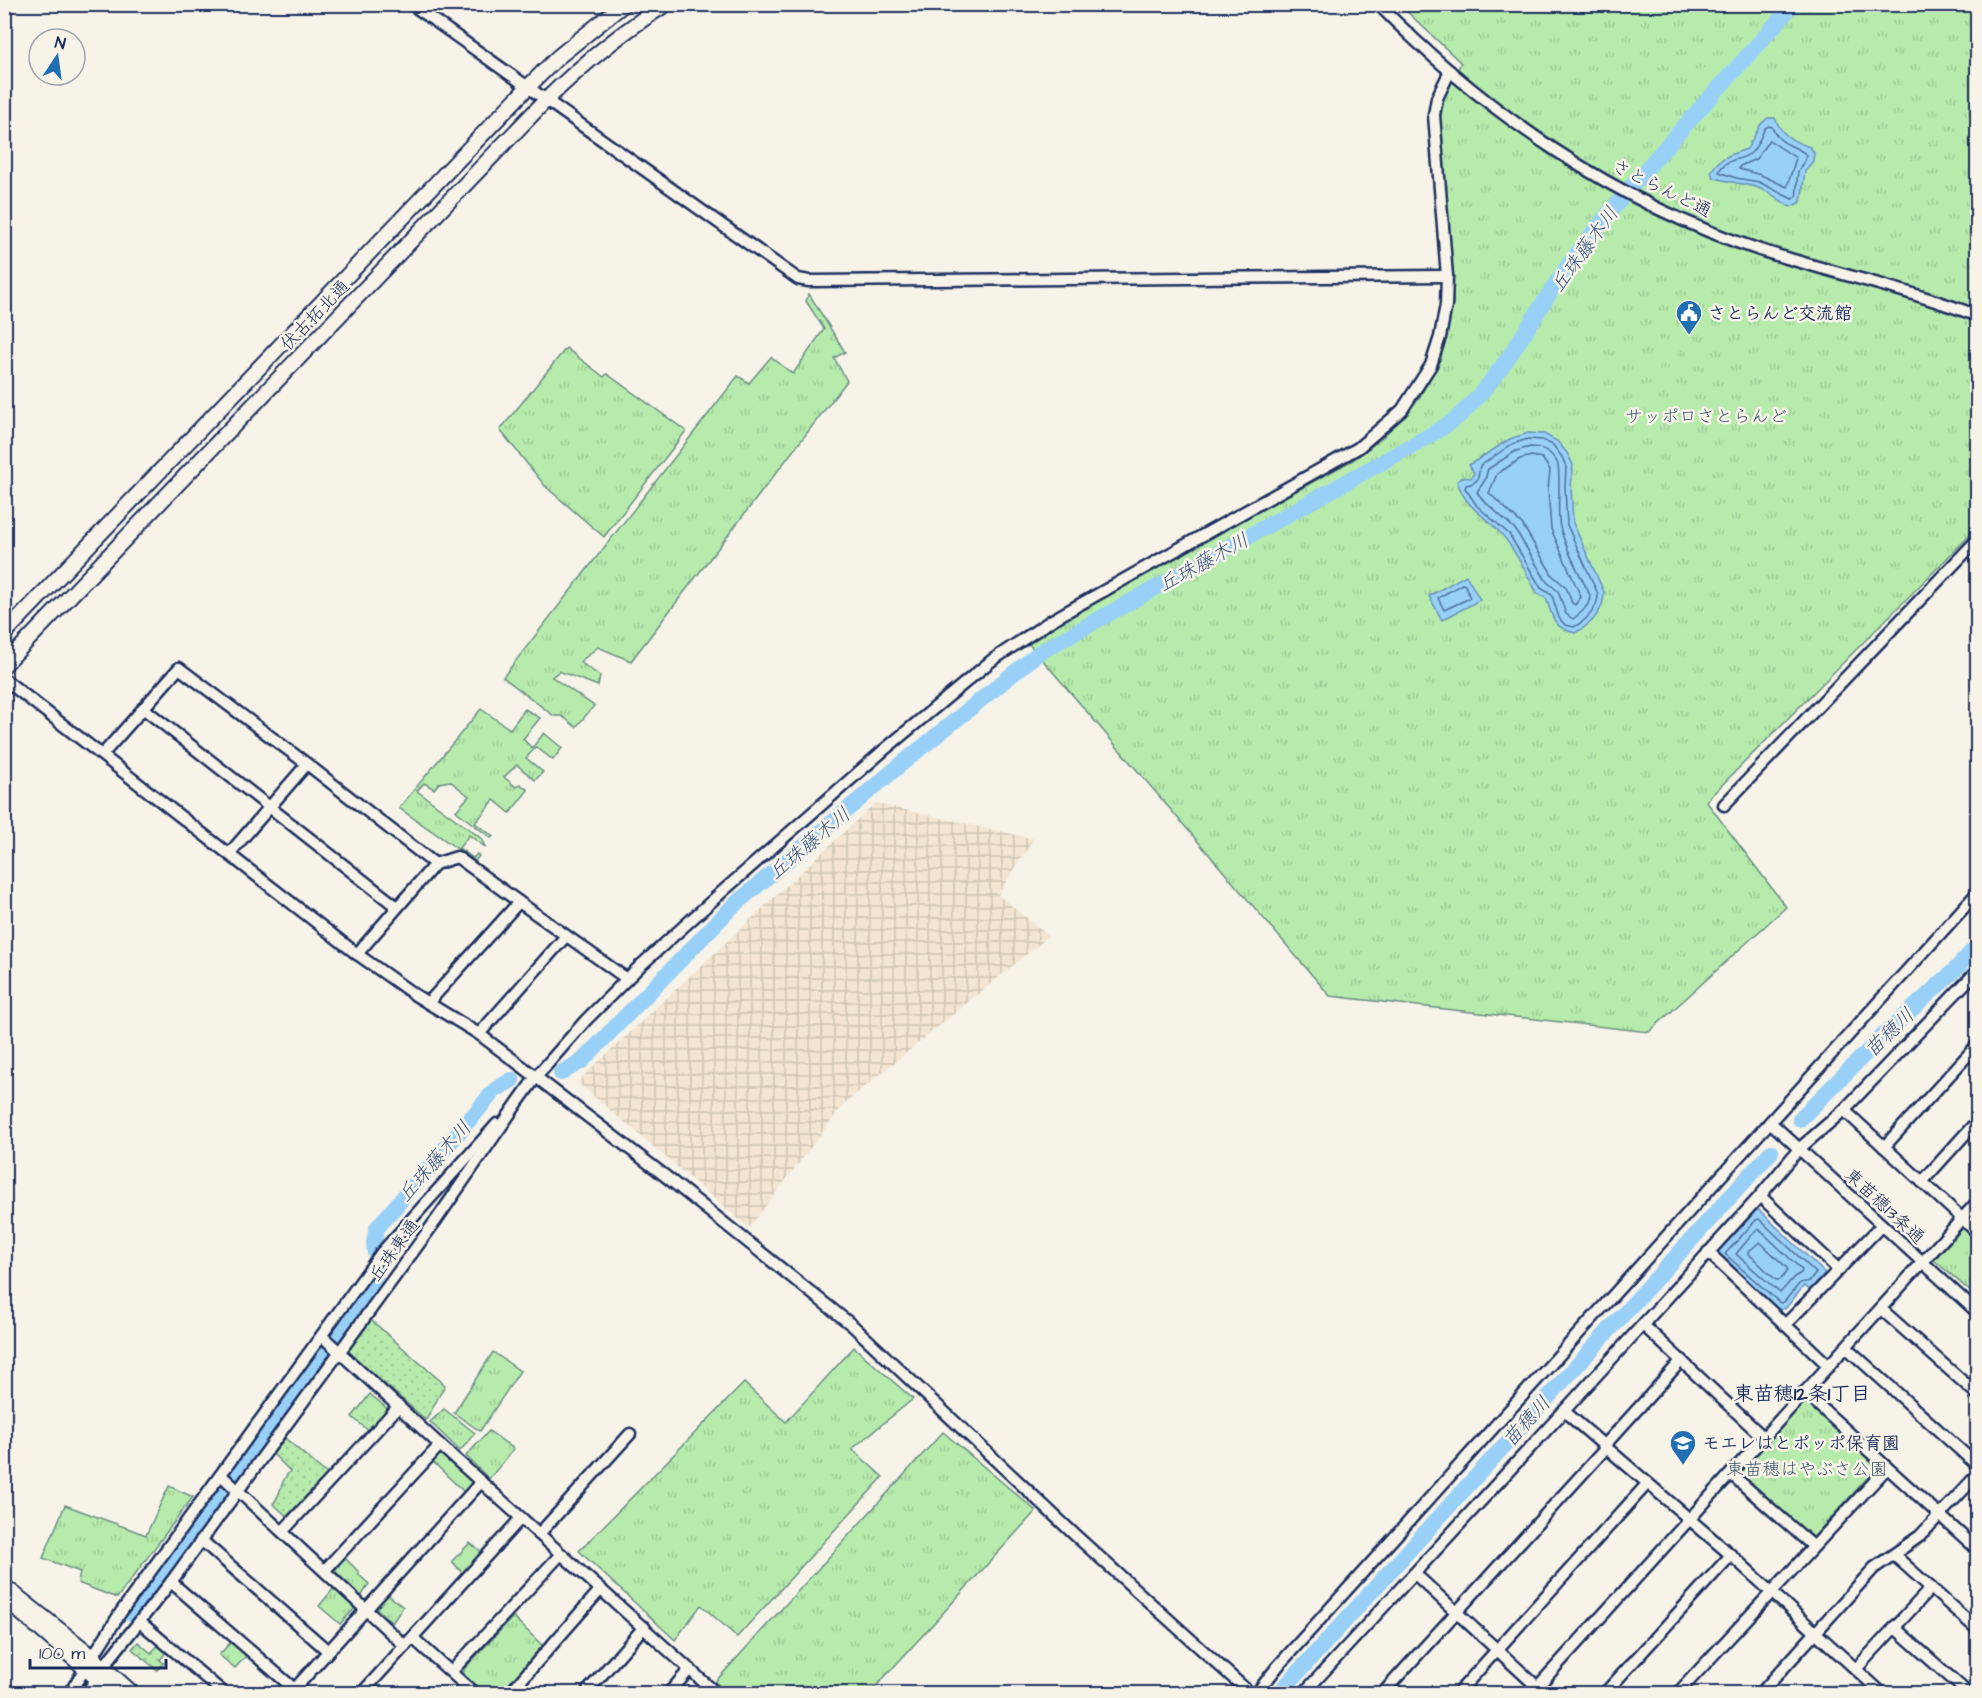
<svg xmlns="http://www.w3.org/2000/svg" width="1982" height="1698" viewBox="0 0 1982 1698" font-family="'Architects Daughter','Klee One',sans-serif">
  <defs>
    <pattern id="industrial-grid" width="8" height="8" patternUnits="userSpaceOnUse" patternTransform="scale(1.5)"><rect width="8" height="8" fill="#f3e5d1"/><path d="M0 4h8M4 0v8" fill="none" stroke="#d0c5b6"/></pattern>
    <pattern id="grass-tufts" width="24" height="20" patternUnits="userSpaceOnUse" patternTransform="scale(1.5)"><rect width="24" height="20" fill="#b7ebac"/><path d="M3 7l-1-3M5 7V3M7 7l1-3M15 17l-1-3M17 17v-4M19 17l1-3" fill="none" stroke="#9dca96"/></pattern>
    <pattern id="garden-dots" width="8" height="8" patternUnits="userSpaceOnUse" patternTransform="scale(1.5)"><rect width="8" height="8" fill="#b7ebac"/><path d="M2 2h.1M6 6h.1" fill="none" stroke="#9dca96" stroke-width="1.8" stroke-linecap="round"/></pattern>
  </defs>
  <rect width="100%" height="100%" fill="#f7f3e8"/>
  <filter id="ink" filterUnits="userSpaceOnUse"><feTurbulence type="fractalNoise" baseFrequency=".0167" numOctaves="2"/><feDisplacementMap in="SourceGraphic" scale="12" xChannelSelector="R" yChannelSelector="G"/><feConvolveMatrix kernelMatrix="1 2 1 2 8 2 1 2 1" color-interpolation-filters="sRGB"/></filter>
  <g filter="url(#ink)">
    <polygon fill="url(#industrial-grid)" points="875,803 1034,839 998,895 1049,936 844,1104 749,1228 577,1082"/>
    <g fill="url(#grass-tufts)" stroke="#698d85" stroke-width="1.5">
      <polygon points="1400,5 1977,5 1977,528 1706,801 1786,907 1649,1032 1330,996 1029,644 1031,639 1069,615 1353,460 1382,438 1419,398 1435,370 1445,341 1453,302 1440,120 1445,93 1461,63"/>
      <polygon points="809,294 845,352 834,358 847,381 631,661 598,647 580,662 600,676 598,686 559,671 552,677 594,706 576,727 562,716 554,716 503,677 738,376 749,383 771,357 793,374 824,329 806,301"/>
      <polygon points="566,348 604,377 607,374 686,431 604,537 546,487 500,430"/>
      <polygon points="481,709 510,729 525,709 540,718 523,739 532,748 544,733 562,748 553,760 536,747 526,758 543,772 535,780 517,765 504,777 516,787 520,784 528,790 510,813 494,800 475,823 493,836 491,838 456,811 469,796 450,781 439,783 434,789 424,783 417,791 481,838 485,847 469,835 459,848 473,858 477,854 479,856 475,861 399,808"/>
      <polygon points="1963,1228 1977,1241 1977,1297 1934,1260"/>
      <polygon points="854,1347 913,1399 852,1449 883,1477 737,1637 701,1605 675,1640 579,1551 744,1383 786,1422"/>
      <polygon points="493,1352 520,1371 480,1431 454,1413"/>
      <polygon points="370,1394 390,1411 370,1432 352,1417"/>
      <polygon points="1802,1398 1878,1466 1811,1540 1736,1472"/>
      <polygon points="444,1409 475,1433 460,1451 430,1422"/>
      <polygon points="489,1431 514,1449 489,1479 466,1456"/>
      <polygon points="943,1432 1036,1511 870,1693 728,1693 715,1682"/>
      <polygon points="442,1452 475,1483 466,1494 432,1461"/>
      <polygon points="169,1486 193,1497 117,1598 78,1583 80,1572 43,1558 65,1505 146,1535"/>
      <polygon points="470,1543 483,1553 464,1575 452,1561"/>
      <polygon points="344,1557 359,1572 359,1575 369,1584 361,1597 335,1571"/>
      <polygon points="334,1588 356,1607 340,1624 319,1606"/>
      <polygon points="386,1593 403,1607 392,1623 374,1606"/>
      <polygon points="513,1617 544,1647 504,1693 485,1693 464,1675 464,1669"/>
      <polygon points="232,1641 249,1653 235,1668 219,1655"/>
    </g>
    <g fill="url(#garden-dots)" stroke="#698d85" stroke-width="1.5">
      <polygon points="370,1319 445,1385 426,1420 346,1350"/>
      <path d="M285,1438L327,1474L287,1516L273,1504C284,1490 278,1484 290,1471L273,1454Z"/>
      <polygon points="138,1642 151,1653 159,1644 167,1651 160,1660 164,1663 157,1670 132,1649"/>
    </g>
    <g fill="#99d0f8" stroke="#6790ba" stroke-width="1.5">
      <path d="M1768,118H1775C1782,136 1792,141 1810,147L1814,153L1813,161L1805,171L1801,202L1790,207L1768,192L1756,187L1714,178L1711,172C1719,157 1732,154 1747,149L1761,124Z"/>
      <path d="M1528,433L1544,434L1557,441L1567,453L1573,465L1571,487L1573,523L1604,592C1604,611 1592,624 1575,633C1553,628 1553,618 1546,598L1537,593C1527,575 1517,553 1504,537C1486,515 1466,510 1457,481L1463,477L1471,478L1474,473L1469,465L1510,439Z"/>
      <polygon points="1466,575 1480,600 1442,620 1429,596"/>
      <polygon points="1756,1210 1759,1210 1824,1272 1824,1274 1810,1290 1804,1286 1785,1309 1783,1308 1779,1313 1717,1256 1718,1252"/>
    </g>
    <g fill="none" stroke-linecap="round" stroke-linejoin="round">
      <g stroke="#4d6f9c" stroke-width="1.5">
        <path d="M1769,126L1772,127C1781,148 1795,144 1807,155C1806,161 1800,165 1798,172C1796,181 1798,189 1796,197L1792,199L1759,182L1736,178L1719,172C1724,158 1741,161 1751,153C1757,148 1761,136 1765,128Z"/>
        <polygon points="1769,140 1796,158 1787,187 1761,175 1739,169 1740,166 1756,159"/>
        <path d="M1528,439L1542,440L1553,445L1562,457L1566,466L1565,487L1567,525L1598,594C1598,608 1587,620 1574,627L1565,625L1559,618L1552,595L1541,588L1509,534L1477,506L1465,488L1466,485C1482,482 1477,476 1480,466L1512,444Z"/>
        <path d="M1530,447C1542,447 1550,451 1557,462C1562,472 1556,512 1560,527C1566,551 1580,574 1590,595C1590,606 1581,613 1573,619L1566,614L1558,591L1547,582L1515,529L1483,500L1477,492L1485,480L1488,469L1516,451Z"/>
        <polygon points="1531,456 1542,458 1550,470 1548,489 1551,529 1581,597 1575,605 1572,603 1566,587 1553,576 1522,524 1489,493 1497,474 1520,459"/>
        <polygon points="1462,584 1465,585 1470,598 1444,610 1438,598"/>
        <polygon points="1759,1219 1816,1273 1810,1281 1800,1283 1784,1302 1780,1303 1725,1254 1756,1220"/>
        <polygon points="1759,1229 1802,1270 1801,1273 1794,1277 1780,1293 1736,1254 1756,1230"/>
        <polygon points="1760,1242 1787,1268 1787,1271 1780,1280 1776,1280 1749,1254 1749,1251"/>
      </g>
      <g stroke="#99d0f8" stroke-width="16">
        <path d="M561,1073L582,1061L732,907L905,761L1040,652L1413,445C1428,436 1446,427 1459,416C1510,369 1537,305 1579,251C1645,165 1722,87 1793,4"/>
        <polyline points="1800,1119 1885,1034 1954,971 1978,945"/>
        <polyline points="375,1253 374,1242 377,1228 495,1090 512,1080"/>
        <polyline points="337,1335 374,1283 376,1272"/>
        <polyline points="236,1472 328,1347"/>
        <polyline points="131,1613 223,1490"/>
        <polyline points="1282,1690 1771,1152"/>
      </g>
      <g stroke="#1b2f5e" stroke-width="15">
        <g id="minor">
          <polyline points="411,4 798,279 809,281 1447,276"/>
          <path d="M1378,4C1484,112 1616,203 1760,250C1833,273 1907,289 1978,316"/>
          <polyline points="4,679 357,954 415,995 479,1034 536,1077 664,1175 853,1326 1075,1535 1251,1694"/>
          <polyline points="143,708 397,907"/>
          <polyline points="102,755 179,668 307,764 435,864 357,954"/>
          <polyline points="1724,805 1978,539"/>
          <polyline points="229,854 307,764"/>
          <polyline points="435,864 457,857 519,902"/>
          <polyline points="428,1003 519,902 627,979"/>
          <polyline points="479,1034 566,936"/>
          <polyline points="1844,1110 1978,1233"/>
          <polyline points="1770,1122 1978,1313"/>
          <polyline points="1884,1147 1978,1044"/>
          <polyline points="1922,1182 1978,1120"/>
          <polyline points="1760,1196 1839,1270"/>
          <polyline points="1708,1252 1829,1366"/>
          <polyline points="1881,1309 1978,1395"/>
          <polyline points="1643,1325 1763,1437"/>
          <polyline points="1785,1325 1882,1225"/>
          <polyline points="322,1336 440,1445 717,1694"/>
          <polyline points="1846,1347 1978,1466"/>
          <polyline points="1804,1392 1978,1550"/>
          <polyline points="1564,1411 1731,1555 1883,1694"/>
          <polyline points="1604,1446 1682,1360"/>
          <polyline points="1731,1474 1813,1546"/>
          <polyline points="221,1475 405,1646"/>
          <polyline points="283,1531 399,1406"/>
          <polyline points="539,1534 630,1434"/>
          <polyline points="201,1540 328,1651"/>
          <polyline points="1894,1555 1978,1630"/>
          <polyline points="325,1570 440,1445"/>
          <polyline points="1415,1574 1545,1694"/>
          <polyline points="171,1582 300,1694"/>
          <polyline points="140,1622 225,1694"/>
          <polyline points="1894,1627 1969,1694"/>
          <polyline points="413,1638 475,1694"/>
          <polyline points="1856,1669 1931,1588"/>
          <polyline points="451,1672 561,1554"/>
          <polyline points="69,1694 121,1612 382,1252 497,1124"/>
          <polyline points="86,1694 111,1657 171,1582 437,1219 518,1102 536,1077 586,1020 640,966 723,891 884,750 991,661 1052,620 1358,448 1402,410 1431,365 1440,337 1446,305 1447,276 1434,115 1437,98 1450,71"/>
          <polyline points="290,1694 481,1482"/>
          <polyline points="361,1694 521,1518"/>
          <polyline points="509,1694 601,1589"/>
          <polyline points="585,1694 644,1627"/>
          <polyline points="668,1694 690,1669"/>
          <polyline points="1256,1694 1278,1666 1978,892"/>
          <polyline points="1303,1694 1564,1411 1760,1196 1799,1149 1844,1110 1978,970"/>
          <polyline points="1382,1694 1606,1448"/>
          <polyline points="1457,1694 1647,1484"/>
          <polyline points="1531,1694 1978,1201"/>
          <polyline points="1604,1694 1731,1555"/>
          <polyline points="1677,1694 1887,1468"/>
          <polyline points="1760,1694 1874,1568 1920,1536 1978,1474"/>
        </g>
      </g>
      <g stroke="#1b2f5e" stroke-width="18">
        <g id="major">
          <polyline points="4,634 527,88 558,57 624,4"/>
          <path d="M4,665L545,101C582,65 621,32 666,4"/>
          <polyline points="4,1586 82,1648 133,1694"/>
          <polyline points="4,1598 115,1694"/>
        </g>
      </g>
      <use href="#minor" stroke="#f7f3e8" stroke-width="10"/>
      <use href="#major" stroke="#f7f3e8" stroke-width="14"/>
    </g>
  </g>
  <defs>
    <g id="civic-pin" transform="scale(1.35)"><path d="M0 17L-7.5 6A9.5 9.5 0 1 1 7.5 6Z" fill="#1f6fb2" stroke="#f7f3e8"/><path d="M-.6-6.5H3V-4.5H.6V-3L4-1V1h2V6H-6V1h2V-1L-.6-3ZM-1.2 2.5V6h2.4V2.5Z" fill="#fff"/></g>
    <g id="school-pin" transform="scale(1.35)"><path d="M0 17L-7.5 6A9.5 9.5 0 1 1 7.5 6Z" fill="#1f6fb2" stroke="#f7f3e8"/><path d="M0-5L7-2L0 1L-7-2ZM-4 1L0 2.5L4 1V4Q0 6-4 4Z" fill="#fff"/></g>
  </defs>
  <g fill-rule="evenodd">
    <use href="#civic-pin" x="1689" y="313"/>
    <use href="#school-pin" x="1683" y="1443"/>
  </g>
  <g text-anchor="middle" stroke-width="5" stroke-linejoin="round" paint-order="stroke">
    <g font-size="18" fill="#1b2f5e" stroke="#f7f3e8">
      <text transform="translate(1662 188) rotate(26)" y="6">さとらんど通</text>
      <text transform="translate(315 315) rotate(-46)" y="6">伏古拓北通</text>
      <text transform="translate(1885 1206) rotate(43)" y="6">東苗穂13条通</text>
      <text transform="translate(394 1250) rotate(-54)" y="6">丘珠東通</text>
    </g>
    <g font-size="18" font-weight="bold" fill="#1b2f5e" stroke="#f7f3e8" text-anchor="start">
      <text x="1708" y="319">さとらんど交流館</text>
      <text x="1702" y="1449">モエレはとポッポ保育園</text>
    </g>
    <g font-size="18" fill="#3a556e" stroke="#f7f3e8">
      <text x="1706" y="422">サッポロさとらんど</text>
      <text x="1807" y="1475">東苗穂はやぶさ公園</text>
    </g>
    <g font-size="20" font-style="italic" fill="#3a5784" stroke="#f7f3e8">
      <text transform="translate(1584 249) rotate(-54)" y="7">丘珠藤木川</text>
      <text transform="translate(1203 562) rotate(-29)" y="7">丘珠藤木川</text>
      <text transform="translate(809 843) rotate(-40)" y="7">丘珠藤木川</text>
      <text transform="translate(1889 1032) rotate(-44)" y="7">苗穂川</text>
      <text transform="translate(434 1161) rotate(-49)" y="7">丘珠藤木川</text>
      <text transform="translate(1526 1421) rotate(-48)" y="7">苗穂川</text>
    </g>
    <g font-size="20" font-weight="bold" fill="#1b2f5e" stroke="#f7f3e8">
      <text x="1802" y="1400">東苗穂12条1丁目</text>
    </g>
  </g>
  <rect width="1982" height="1698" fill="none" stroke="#f7f3e8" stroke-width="24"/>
  <rect x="12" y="12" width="1958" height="1674" fill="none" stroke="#1b2f5e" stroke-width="2" filter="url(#ink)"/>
  <g transform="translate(57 57) rotate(13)"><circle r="28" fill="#f7f3e8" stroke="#9fa5b1" stroke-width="1.5"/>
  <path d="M0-4.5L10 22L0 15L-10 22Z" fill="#1f6fb2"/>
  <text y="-9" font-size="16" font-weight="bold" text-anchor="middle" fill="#1b2f5e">N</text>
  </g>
  <path d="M30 1659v9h136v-9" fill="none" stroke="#1b2f5e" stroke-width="3"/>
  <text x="39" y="1659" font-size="18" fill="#1b2f5e" stroke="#f7f3e8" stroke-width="4.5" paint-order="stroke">100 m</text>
</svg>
